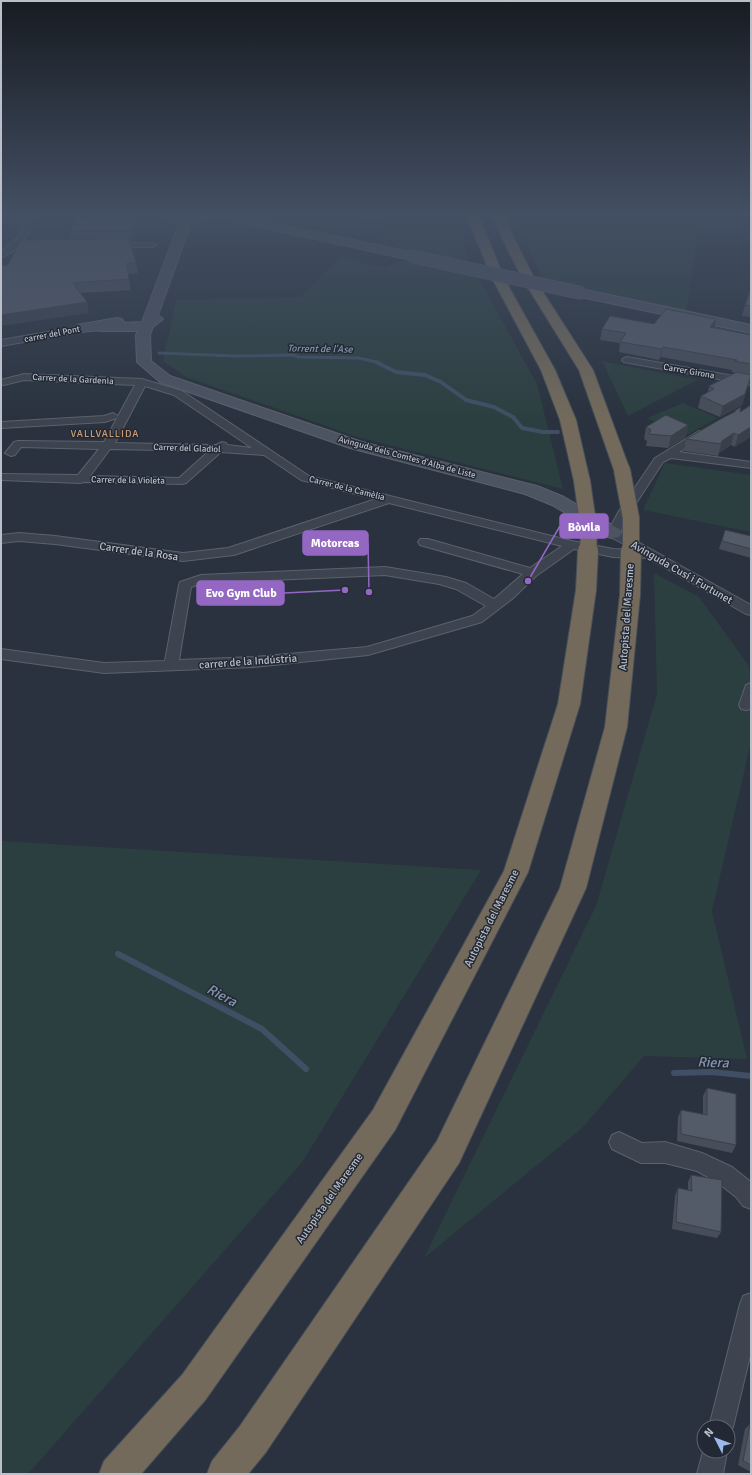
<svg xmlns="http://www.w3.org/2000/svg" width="752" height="1475" viewBox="0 0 752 1475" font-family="Signika,sans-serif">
  <rect width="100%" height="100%" fill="#29323e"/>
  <g fill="#2c3f40">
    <polygon points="343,214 454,214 469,263 381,244 389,223"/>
    <polygon points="512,214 701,214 686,312 542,279"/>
    <polygon points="341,257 384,268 403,260 478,277 537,384 563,489 357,437 186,377 163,361 176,300 301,297"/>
    <polygon points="602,361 697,380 628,416"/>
    <polygon points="683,403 718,418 685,436 647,418"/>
    <polygon points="665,463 751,475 751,532 643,510"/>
    <polygon points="654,573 699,597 749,666 751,696 751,742 712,911 747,1059 644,1056 582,1128 424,1258 596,906 657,694"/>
    <polygon points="1,841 481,870 303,1161 28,1474 1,1474"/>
  </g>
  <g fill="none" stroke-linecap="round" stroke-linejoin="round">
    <polyline stroke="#414f65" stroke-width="3" points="159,353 235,356 293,355 299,357 359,358 380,363"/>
    <polyline stroke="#414f65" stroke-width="4" points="376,362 396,372 425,375 441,382 466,400 494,407 513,417 522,428 543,432 558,432"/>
    <g stroke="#414f65" stroke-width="6">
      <polyline points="118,954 262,1029 306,1069"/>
      <polyline points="674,1073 712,1072 751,1076"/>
    </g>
    <g stroke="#5b626c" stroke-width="2">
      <g id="street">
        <path d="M33,214H42L29,223L32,227C26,239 15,254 1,257V251L17,238L24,227L22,224L1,221V217L23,219Z"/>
        <polygon points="109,243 152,243 156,245 152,247 109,247"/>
        <polygon points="95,324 100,327 98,329 1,346 1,340"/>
        <polygon points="627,357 751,379 751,385 624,362 622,360 624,358"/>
        <path d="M24,374L142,379L182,391L309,476L572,541L613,549L634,550L609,536L607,533L619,511L655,458L699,431H707L708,433L707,435L679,452L751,462V468L671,458L663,462L631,511L620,532L751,605V615L746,614L648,558L613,557L574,549L536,576L512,599L482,622L368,655L254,667L104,673L1,659V649L104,663L165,661L179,585L180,582L201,575L385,567L446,577L466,583L494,599L523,574L420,545L418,542L420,539H428L530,568L562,546L389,503L234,555L183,561L55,544L19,541L1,543V535L19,533L55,536L183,553L228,548L376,499L301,480L264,455L221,452L186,483L182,484L84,482L80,483L1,480V474L78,475L99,449L21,447L15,455L11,456L5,453L14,442L18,441L104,442L135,385L24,380L4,385L1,384V380ZM145,386L174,395L252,448L227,445L226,443L222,442L216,445L115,443ZM110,449L209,451L179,478L90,476ZM385,575L439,584L456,589L486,606L472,616L367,647L254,657L179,660L191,587L203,583Z"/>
        <polygon points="113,413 118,416 117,418 105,422 1,428 1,422 104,416"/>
        <polygon points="751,683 751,709 746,710 741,709 739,705 746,685"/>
        <polygon points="619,1132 642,1143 665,1142 702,1153 732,1167 751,1182 751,1209 743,1206 736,1197 717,1182 697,1171 665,1163 641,1163 612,1149 609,1142 612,1135"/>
        <polygon points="751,1293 751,1352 733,1427 728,1436 728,1427 709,1427 740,1304 743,1296"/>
        <polygon points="704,1448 704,1451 727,1451 723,1474 697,1474"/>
      </g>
    </g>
    <g stroke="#5b626c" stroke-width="2">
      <g id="secondary">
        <path d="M158,214H172L184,217L205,214H230L411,252L415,253L417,256L415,259L411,260L219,218L188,223L189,229L158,315L163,319L153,327L150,335L151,361L170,376L362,442L537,486L564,497L619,529L622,533L619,537L613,538L607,537L552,505L525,494L350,448L160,382L137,362L136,335L138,331H103C94,329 86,333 77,331L75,328L77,325L117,318L122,319L124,322L123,323L142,322L177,229V223L166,220Z"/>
        <polygon points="581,289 751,325 751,333 576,296 575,293 576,290"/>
      </g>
    </g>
    <g stroke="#484f59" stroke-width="2">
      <g id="highway">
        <polygon points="466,214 478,214 504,278 555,370 576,420 590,481 588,485 582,486 576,485 574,481 560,420 541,370 492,278"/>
        <polygon points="493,214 505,214 512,234 534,278 593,370 630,470 628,474 622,475 616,474 614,470 579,370 522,278 500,234"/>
        <polygon points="586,584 593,586 596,590 580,704 528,872 395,1130 206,1399 141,1474 99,1474 104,1461 182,1375 373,1110 504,871 558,704 576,590 579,586"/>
        <polygon points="630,589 637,591 640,595 627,727 586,888 459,1163 266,1452 248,1474 207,1474 212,1461 240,1426 437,1141 560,888 605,727 620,595 623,591"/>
      </g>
    </g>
    <use href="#street" fill="#3d444f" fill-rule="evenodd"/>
    <use href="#secondary" fill="#4c5361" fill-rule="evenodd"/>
    <use href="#highway" fill="#736a5b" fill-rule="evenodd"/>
    <g stroke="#5b626c" stroke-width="14" stroke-linecap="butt">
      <polyline id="secondary-bridge" points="411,256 581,293"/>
    </g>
    <g stroke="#484f59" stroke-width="18" stroke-linecap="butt">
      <g id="highway-bridge-far1">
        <polyline points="622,470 631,518 631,552"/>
        <polyline points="582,481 589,530 588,552"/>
      </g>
    </g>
    <g stroke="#484f59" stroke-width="22" stroke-linecap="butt">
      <g id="highway-bridge">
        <polyline points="586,590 588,551"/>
        <polyline points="630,595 631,551"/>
      </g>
    </g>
    <use href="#secondary-bridge" stroke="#4c5361" stroke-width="13"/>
    <use href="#highway-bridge-far1" stroke="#736a5b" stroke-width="16"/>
    <use href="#highway-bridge" stroke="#736a5b" stroke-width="20"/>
  </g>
  <g fill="#474e5a">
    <polygon points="138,227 132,242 130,242 136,263 138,273 128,274 131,290 80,293 89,313 8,265 72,239 70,231"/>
    <polygon points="751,289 751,317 742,316 745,305"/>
    <polygon points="716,319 715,327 751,335 751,376 742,405 720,417 698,408 701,396 708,392 709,386 736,373 732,372 732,370 661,357 659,360 619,352 620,343 600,340 602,329"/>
    <polygon points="751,405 735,447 731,445 719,453 718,456 684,451 686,439 734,412 734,411 740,412"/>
    <polygon points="646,427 686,437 668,448 646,446 647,441 644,439"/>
    <polygon points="725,530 751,536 751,558 719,549"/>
    <polygon points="707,1088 736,1145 732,1153 677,1141 678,1117 681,1110 703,1114 703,1096"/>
    <polygon points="691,1175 721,1232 717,1238 672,1229 675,1196 678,1188 688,1190 688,1182"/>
    <polygon points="750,1424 751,1424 751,1472 738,1465 745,1429"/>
  </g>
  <g fill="#3a404a">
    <polygon points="136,217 138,227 132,242 130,231"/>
    <polygon points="87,302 89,313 1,326 1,315"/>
    <polygon points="716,319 714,330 710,327"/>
    <polygon points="663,347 661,357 659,360 662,349"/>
    <polygon points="751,375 742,405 720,417 723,406"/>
    <polygon points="688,425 686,437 668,448 671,436"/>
    <polygon points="751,427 751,437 735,447 738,435"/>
    <polygon points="734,433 731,445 719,453 718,456 722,441"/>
  </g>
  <g fill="#535b69" stroke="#3a404a">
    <polygon points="136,217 130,231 70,231 76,218"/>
    <polygon points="129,239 136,263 127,263 129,279 73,283 87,302 1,315 1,266 8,265 21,240"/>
    <polygon points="751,289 751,306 745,305"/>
    <polygon points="666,309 716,319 710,327 751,335 751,364 734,361 737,360 663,347 662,349 620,342 626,333 602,329 610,316 654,324"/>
    <polygon points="737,372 751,375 745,394 723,406 701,396 714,389 709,386"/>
    <polygon points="751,405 751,427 738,435 734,433 722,441 721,444 686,439 719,420 736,411 734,411 741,407 740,412"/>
    <polygon points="666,415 688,425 671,436 649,434 651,430 646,427"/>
    <polygon points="725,530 751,536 751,549 722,541"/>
    <polygon points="707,1088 736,1094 736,1145 681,1134 681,1110 707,1115"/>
    <polygon points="691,1175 722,1180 721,1232 676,1222 678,1188 692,1191"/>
    <polygon points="750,1424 751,1424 751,1465 743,1461"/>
  </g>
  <linearGradient id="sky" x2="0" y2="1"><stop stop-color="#171c22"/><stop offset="0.51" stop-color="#434f63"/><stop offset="1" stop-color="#434f63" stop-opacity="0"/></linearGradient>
  <rect width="752" height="420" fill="url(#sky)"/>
  <g text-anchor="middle" stroke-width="3" stroke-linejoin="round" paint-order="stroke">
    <g font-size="9" fill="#babfc9" stroke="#222934">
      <text transform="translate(52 334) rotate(-11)" y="3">carrer del Pont</text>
      <text transform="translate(689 371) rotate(10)" y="3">Carrer Girona</text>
      <text transform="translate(73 379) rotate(3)" y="3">Carrer de la Gardenia</text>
      <text transform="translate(187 448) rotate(2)" y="3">Carrer del Gladiol</text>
      <text transform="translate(407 457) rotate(15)" y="3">Avinguda dels Comtes d'Alba de Liste</text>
      <text transform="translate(128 480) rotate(1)" y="3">Carrer de la Violeta</text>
      <text transform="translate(347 488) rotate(14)" y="3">Carrer de la Camèlia</text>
    </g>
    <g font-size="10" font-style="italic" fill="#8595ac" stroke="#222934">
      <text transform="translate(320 348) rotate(1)" y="4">Torrent de l'Ase</text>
    </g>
    <g font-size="10" letter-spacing="1" fill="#c99b74" stroke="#222934">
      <text x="105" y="437">VALLVALLIDA</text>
    </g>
    <g font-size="11" fill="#babfc9" stroke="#222934">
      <text transform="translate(139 551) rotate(8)" y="4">Carrer de la Rosa</text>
      <text transform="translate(682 572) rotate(30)" y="4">Avinguda Cusí i Furtunet</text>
      <text transform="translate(626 617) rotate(-86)" y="4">Autopista del Maresme</text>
      <text transform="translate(248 661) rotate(-4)" y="4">carrer de la Indústria</text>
      <text transform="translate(491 918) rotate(-63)" y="4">Autopista del Maresme</text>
      <text transform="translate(329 1198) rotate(-55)" y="4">Autopista del Maresme</text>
    </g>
    <g font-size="14" font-style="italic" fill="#8595ac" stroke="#222934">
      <text transform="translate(222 995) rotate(28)" y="5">Riera</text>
      <text transform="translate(713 1062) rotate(2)" y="5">Riera</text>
    </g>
  </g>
  <path fill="none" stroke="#9467c3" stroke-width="1.5" d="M528 581L560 526M369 592L368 543M345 590L284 593"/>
  <g fill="#9467c3" stroke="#222934" stroke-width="1.5">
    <circle cx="528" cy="581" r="4"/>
    <circle cx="369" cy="592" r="4"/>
    <circle cx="345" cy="590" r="4"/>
  </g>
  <g fill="#9467c3" stroke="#9467c3" stroke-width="1.5">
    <rect x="560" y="514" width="48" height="24" rx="4"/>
    <rect x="303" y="531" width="65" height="24" rx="4"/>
    <rect x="197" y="581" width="87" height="24" rx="4"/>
  </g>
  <g font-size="12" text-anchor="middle" font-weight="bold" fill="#fff">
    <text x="584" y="531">Bòvila</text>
    <text x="335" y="547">Motorcas</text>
    <text x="241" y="597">Evo Gym Club</text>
  </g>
  <rect width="752" height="1475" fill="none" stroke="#babfc9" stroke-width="4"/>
  <g transform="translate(716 1439) rotate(312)"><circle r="19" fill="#222934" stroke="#5f6570"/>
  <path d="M0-3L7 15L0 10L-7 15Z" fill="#9cb9ec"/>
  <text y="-6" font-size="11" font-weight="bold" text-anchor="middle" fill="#babfc9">N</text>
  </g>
</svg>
